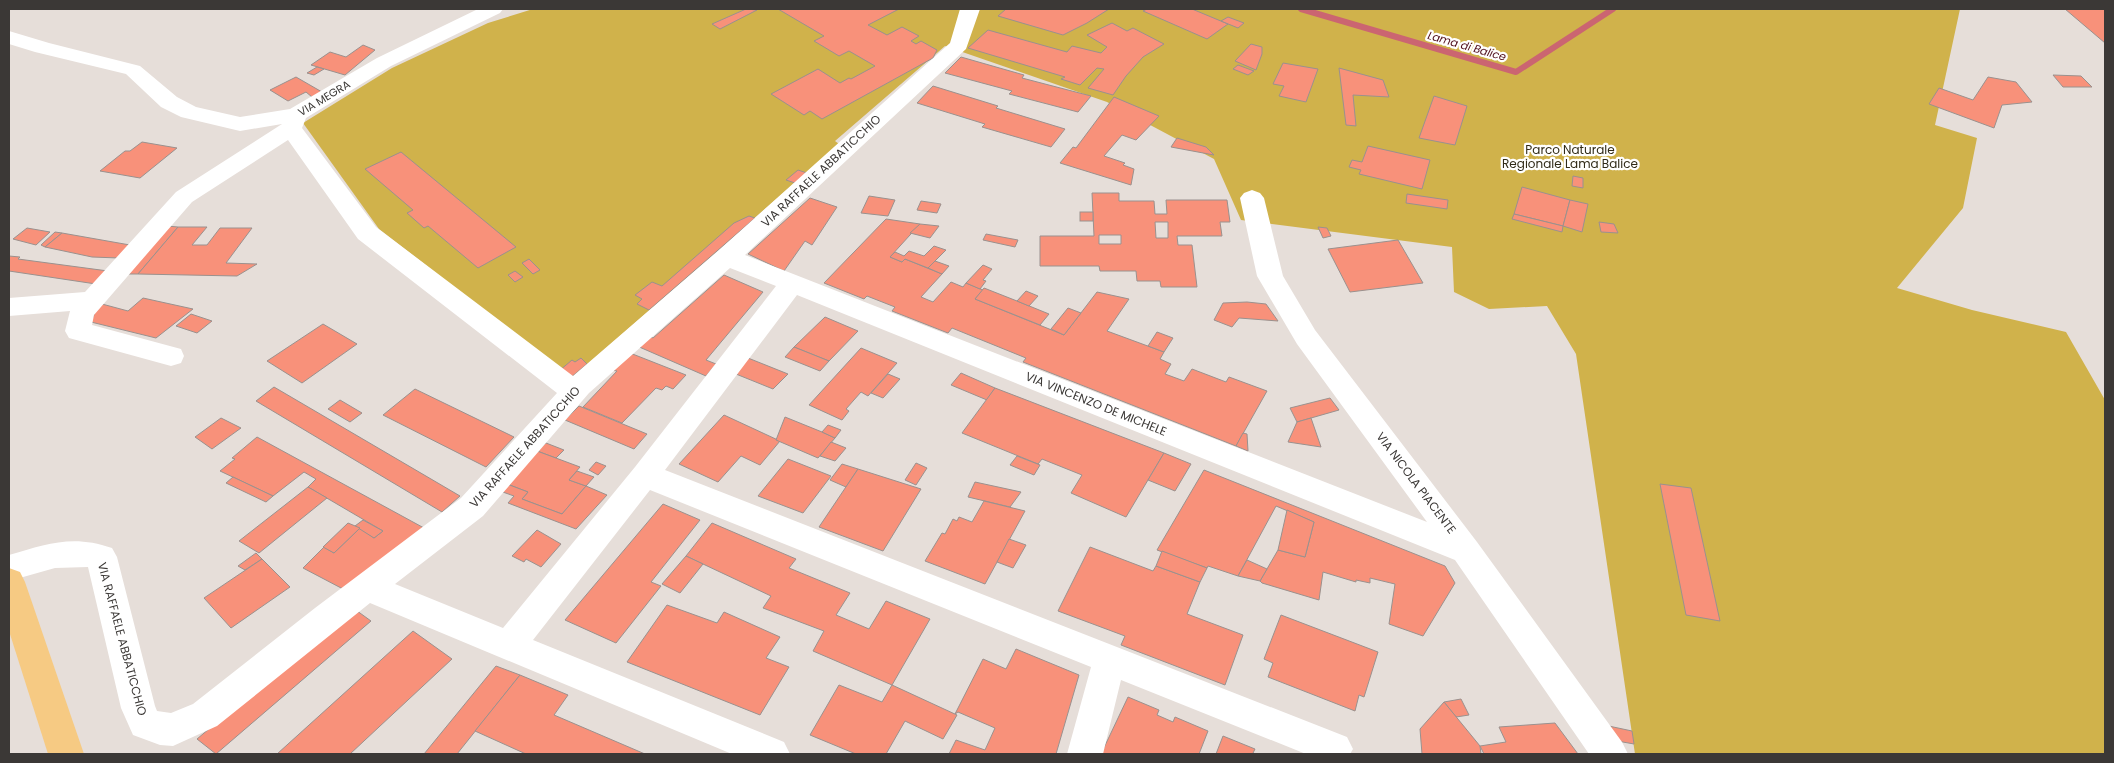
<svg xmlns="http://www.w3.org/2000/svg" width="2114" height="763" viewBox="0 0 2114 763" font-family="Poppins,sans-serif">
  <rect width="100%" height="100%" fill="#e6ded9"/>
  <polygon fill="#d0b24b" points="533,9 1960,9 1935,125 1977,138 1963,208 1897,288 1972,310 2066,332 2105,400 2105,754 1635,754 1576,354 1547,306 1489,309 1454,292 1452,247 1241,220 1214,159 1107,102 945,46 835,141 839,144 572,378 379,229 303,123 392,68 488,23"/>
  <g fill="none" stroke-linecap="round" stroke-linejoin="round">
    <polyline stroke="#cb6571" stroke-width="6" points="1301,9 1516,72 1613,9"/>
  </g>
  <g fill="#f8917a" stroke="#9a918e" fill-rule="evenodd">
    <polygon points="746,9 757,10 720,29 712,24"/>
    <polygon points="778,9 899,9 868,25 887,35 902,27 919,36 911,41 916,44 921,41 937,50 933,58 822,119 810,111 804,115 771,94 818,69 840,83 849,78 851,79 875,66 849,51 839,56 814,41 824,36"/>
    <polygon points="1006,9 1109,9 1087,23 1063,35 998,16"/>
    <polygon points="1147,9 1192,9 1228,24 1207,39 1143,11"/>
    <polygon points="2065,9 2105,9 2105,43"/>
    <polygon points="1228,17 1244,23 1238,28 1221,21"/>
    <polygon points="1112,23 1127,31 1133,28 1164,44 1143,57 1126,76 1113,95 1088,88 1104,69 1097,68 1080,85 1061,79 1065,77 968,48 988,30 1067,52 1072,46 1101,53 1107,47 1087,35"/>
    <polygon points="1251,44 1262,47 1262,54 1256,70 1235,61"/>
    <polygon points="363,45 375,50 345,75 311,65 330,52 346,57"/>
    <polygon points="961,57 1024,75 1022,78 1091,96 1078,112 1009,94 1012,91 945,73"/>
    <polygon points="1283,63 1318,69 1306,102 1279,96 1284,86 1273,84"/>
    <polygon points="1238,65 1254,71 1248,75 1233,69"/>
    <polygon points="317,67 324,69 314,75 307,73"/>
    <polygon points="1339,68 1383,80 1389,97 1353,95 1356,126 1346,125"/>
    <polygon points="2053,75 2081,76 2092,87 2063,87"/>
    <polygon points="296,77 322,92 312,97 306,92 288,101 270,90"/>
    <polygon points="1988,77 2016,82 2032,102 2002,105 1994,128 1929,104 1939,88 1973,100"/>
    <polygon points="933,86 998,106 996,108 1065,129 1051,147 982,127 985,124 917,103"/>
    <polygon points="1434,96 1467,106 1455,145 1419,138"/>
    <polygon points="1114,97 1159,116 1136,140 1122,135 1104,156 1125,163 1123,165 1134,169 1131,185 1060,163 1073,147 1076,148"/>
    <polygon points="1177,138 1206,147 1214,155 1171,147"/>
    <polygon points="142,142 177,148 140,178 100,171 125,151 130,151"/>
    <polygon points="1368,146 1430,160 1422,189 1359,174 1361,170 1349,167 1352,160 1362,162"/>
    <polygon points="401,152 516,247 478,268 428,226 424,228 407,213 413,210 365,169"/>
    <polygon points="798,170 807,173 795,183 786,180"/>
    <polygon points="1573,176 1583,178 1583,188 1572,186"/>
    <polygon points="1522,187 1570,200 1563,226 1514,214"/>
    <path d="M1092,193H1119V201H1154L1155,214H1167L1166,200H1227L1230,222H1220L1222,236H1177L1178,245H1192L1197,287H1161L1160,281H1137L1136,271H1100L1099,266H1040V236H1094ZM1155,222H1168V238H1156ZM1099,235H1121V244H1099Z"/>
    <polygon points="1407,194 1448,200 1447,209 1406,203"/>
    <polygon points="869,196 895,200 888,216 861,213"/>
    <polygon points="810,198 837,207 812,245 805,241 784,271 748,254"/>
    <polygon points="1570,200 1588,204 1582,232 1563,226"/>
    <polygon points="921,201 941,204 937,213 917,210"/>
    <rect x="1080" y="212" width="13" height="9"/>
    <polygon points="1514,214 1563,226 1562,232 1512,219"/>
    <polygon points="749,216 755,218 649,310 637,304 642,299 635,295 652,282 662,286 734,223"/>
    <polygon points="886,219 920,224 890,257 902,262 905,259 942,274 921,297 933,302 951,282 963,287 966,283 983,290 975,299 1064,335 1097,292 1129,299 1107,331 1164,352 1160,359 1171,364 1165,374 1184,381 1192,369 1226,382 1229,377 1267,391 1236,446 1023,362 1026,358 952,328 948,333 892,311 895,307 867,296 864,299 824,283"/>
    <polygon points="1599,222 1614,224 1618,233 1601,232"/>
    <polygon points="920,224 939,226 930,238 910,233"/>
    <polygon points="167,226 178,227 138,274 128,274"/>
    <polygon points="178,227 207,227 192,245 207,245 220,228 252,228 226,263 257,264 237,276 138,274"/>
    <polygon points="1318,227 1327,228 1331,236 1323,238"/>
    <polygon points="27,228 50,232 36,245 13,239"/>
    <polygon points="55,232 62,233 45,247 41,245"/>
    <polygon points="62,233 130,245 119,258 92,257 45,247"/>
    <polygon points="986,234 1018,240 1015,247 983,240"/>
    <polygon points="1398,240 1423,283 1350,292 1328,249"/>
    <polygon points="934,246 946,250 928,268 905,259 902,262 890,257 895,252 904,256 909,251 924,256"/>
    <polygon points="9,256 20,257 18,259 108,271 96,284 9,271"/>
    <polygon points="529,259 540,270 533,274 522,263"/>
    <polygon points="935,261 949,266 942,274 928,268"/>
    <polygon points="983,265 992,269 983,280 986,281 980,289 966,283"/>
    <polygon points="515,271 523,277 515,282 508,275"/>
    <polygon points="724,275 763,292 706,360 716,364 706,376 637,346 648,336 653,338"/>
    <polygon points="984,288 1017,301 1049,314 1040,325 975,299"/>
    <polygon points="1026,291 1038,296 1029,306 1017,301"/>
    <polygon points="143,298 193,309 156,338 91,322 95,312 102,304 128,311"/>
    <polygon points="1247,302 1266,304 1278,321 1239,318 1232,327 1214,320 1223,303"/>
    <polygon points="1068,308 1081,313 1064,335 1051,329"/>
    <polygon points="191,314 212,321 197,333 176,326"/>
    <polygon points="825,317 858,331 829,361 794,347"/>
    <polygon points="323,324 357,344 302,383 267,361"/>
    <polygon points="1157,332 1173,338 1164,352 1148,346"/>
    <polygon points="794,347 829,361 820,371 785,357"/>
    <polygon points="861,348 897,363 868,396 861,392 846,409 849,411 842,420 809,405"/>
    <polygon points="630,353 686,375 673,389 666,386 662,390 656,388 622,423 583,407 617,371 611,370"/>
    <polygon points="743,356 788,374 773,389 731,372"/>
    <polygon points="581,358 587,364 569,379 559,371 572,360 575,362"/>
    <polygon points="961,373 995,388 987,400 951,385"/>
    <polygon points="888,374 900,379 883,398 871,393"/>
    <polygon points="274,387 460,496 442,512 256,401"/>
    <polygon points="995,388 1164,453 1126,517 1071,493 1082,475 1042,459 1038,464 962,433"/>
    <polygon points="415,389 514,437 486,467 383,415"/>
    <polygon points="1330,398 1339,410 1297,422 1290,408"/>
    <polygon points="340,400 362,413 350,422 328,409"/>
    <polygon points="579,406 647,434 634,449 565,420"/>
    <polygon points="724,415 780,441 760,465 741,456 718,482 679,464"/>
    <polygon points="785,417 822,432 835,438 818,458 776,440"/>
    <polygon points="221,418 241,428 212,449 195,437"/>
    <polygon points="1311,418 1321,447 1288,442 1297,422"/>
    <polygon points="828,425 841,430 835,438 822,432"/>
    <polygon points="1243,433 1247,434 1248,451 1236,446"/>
    <polygon points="257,437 424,528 343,589 303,568 324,547 334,553 360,528 374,538 383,531 308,487 316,479 304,472 273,496 220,471 235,459 232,458"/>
    <polygon points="831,442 846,448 835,461 820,456"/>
    <polygon points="546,443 564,450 556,458 537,451"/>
    <polygon points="537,451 580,467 569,480 586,486 562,514 522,499 528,492 507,484"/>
    <polygon points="1164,453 1191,464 1175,491 1148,480"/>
    <polygon points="1017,456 1040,465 1034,475 1010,465"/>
    <polygon points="788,459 831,476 803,513 758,496"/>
    <polygon points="596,462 606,466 598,475 589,470"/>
    <polygon points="916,463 927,468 916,485 905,480"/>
    <polygon points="842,464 858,469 846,487 830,480"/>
    <polygon points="858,469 921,489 883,551 819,527"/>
    <polygon points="1204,470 1445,566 1455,583 1423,636 1389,624 1395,584 1370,578 1370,583 1356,580 1356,582 1323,572 1319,600 1262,583 1260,581 1278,550 1305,557 1314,522 1276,506 1238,576 1208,566 1207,568 1157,550"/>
    <polygon points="577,471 594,477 586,486 569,480"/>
    <polygon points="233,477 273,496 266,502 226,483"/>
    <polygon points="975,482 1021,492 1010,507 968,497"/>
    <polygon points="507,484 528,492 522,499 562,514 586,486 607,495 576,529 508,503 514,496 500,491"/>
    <polygon points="1660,484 1691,488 1720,621 1686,615"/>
    <polygon points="308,487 327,498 259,553 239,541"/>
    <polygon points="984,501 1025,511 985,584 925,561 942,533 945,534 953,519 957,521 959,517 972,522"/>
    <polygon points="663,504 700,520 651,582 661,586 616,643 565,620"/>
    <polygon points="1287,510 1314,522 1305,557 1278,550"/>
    <polygon points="363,520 383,531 374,538 355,526"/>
    <polygon points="348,523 360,528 334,553 323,547"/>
    <polygon points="712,523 796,559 789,568 850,593 836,615 869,629 886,601 930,619 892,685 813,651 824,631 763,608 771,596 686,556"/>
    <polygon points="537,530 561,544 541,567 526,559 524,562 512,556"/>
    <polygon points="1009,539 1026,545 1013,568 997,562"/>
    <polygon points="1090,547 1153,571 1156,566 1200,582 1187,614 1243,635 1225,685 1121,645 1125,636 1058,611"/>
    <polygon points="1162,551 1207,568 1200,582 1156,566"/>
    <polygon points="256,553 262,559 245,570 238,566"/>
    <polygon points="686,556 703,564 680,593 662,584"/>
    <polygon points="262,559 290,587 231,628 204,598"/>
    <polygon points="1247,560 1267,569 1260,581 1238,576"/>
    <polygon points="667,605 717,623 724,612 780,637 766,658 789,667 760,715 627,662"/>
    <polygon points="353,608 371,621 216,754 197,739"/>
    <polygon points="1281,615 1378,652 1364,697 1359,695 1355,711 1268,677 1273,663 1264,659"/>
    <polygon points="413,631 452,659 350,754 277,754"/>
    <polygon points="1016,649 1079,675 1056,754 949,754 956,740 985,750 995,728 958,712 955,714 983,659 1006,669"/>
    <polygon points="496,666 520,675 457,754 424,754"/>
    <polygon points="520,675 568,695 554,715 645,754 526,754 475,731"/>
    <polygon points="839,685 882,702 892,685 957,715 943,739 905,721 886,754 856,754 810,735"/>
    <polygon points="1128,697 1159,710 1157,715 1173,722 1175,717 1208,731 1199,754 1101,754"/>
    <polygon points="1461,699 1469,715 1456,717 1444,702"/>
    <polygon points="1444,702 1480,746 1481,754 1422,754 1420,729"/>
    <polygon points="1555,723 1578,754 1484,754 1480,746 1506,742 1499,727"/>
    <polygon points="1604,725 1632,731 1634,744 1606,739"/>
    <polygon points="1223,736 1255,749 1253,753 1256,754 1216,754"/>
  </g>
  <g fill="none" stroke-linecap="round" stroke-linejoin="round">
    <path fill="#fff" fill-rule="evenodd" d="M478,9H503L500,13L391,66L306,118L302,128L376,227L573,376L718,251L950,43L960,9H980L966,49L745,255L1427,522L1297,344L1257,276L1240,198L1244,193L1252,190L1260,193L1264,198L1283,276L1315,330L1477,542L1622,742L1628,754H1589L1455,560L797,295L665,470L1347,737L1353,749L1350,754H1306L1121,680L1103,754H1067L1091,667L650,490L533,640L784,742L790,754H732L370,603L217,726L173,746L160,745L133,735L121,708L88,567L55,568L9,581V555C46,544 73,534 112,548L117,557L155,706L157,711L171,713L193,704L315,608L461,498L557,393L358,239L288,140L192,202L94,315L92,325L181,349L184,356L181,363L171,366L69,338L65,331L70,311L9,316V298L85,292L176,192L282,124L240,131L181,117L161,107L126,74L35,52L9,44V31L49,43L140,66L177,97L196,107L240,117L290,109L377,58ZM730,268L776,286L635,467L503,628L395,584L483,516L589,393Z"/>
    <polygon fill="#f6ca83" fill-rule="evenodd" points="9,568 20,572 25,582 84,754 48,754 9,631"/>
  </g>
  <g text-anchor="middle" stroke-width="4.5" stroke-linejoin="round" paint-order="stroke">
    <g font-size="11" font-style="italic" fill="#500f1d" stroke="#fff">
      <text transform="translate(1467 46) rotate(16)" y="4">Lama di Balice</text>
    </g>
    <g font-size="11" fill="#3b3836" stroke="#fff">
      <text transform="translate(324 98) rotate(-31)" y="4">VIA MEGRA</text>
    </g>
    <g font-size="12" fill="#302a17" stroke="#fff">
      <text x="1570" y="154">Parco Naturale<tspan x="1570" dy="14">Regionale Lama Balice</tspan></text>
    </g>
    <g font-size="12" fill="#3b3836" stroke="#fff">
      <text transform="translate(821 171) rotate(-43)" y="4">VIA RAFFAELE ABBATICCHIO</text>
      <text transform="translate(1096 404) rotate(22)" y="4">VIA VINCENZO DE MICHELE</text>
      <text transform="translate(525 447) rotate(-48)" y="4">VIA RAFFAELE ABBATICCHIO</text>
      <text transform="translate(1416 483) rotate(53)" y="4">VIA NICOLA PIACENTE</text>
      <text transform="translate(122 639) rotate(75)" y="4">VIA RAFFAELE ABBATICCHIO</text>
    </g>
  </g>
  <rect width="2114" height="763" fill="none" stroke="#3b3836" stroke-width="20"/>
</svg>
